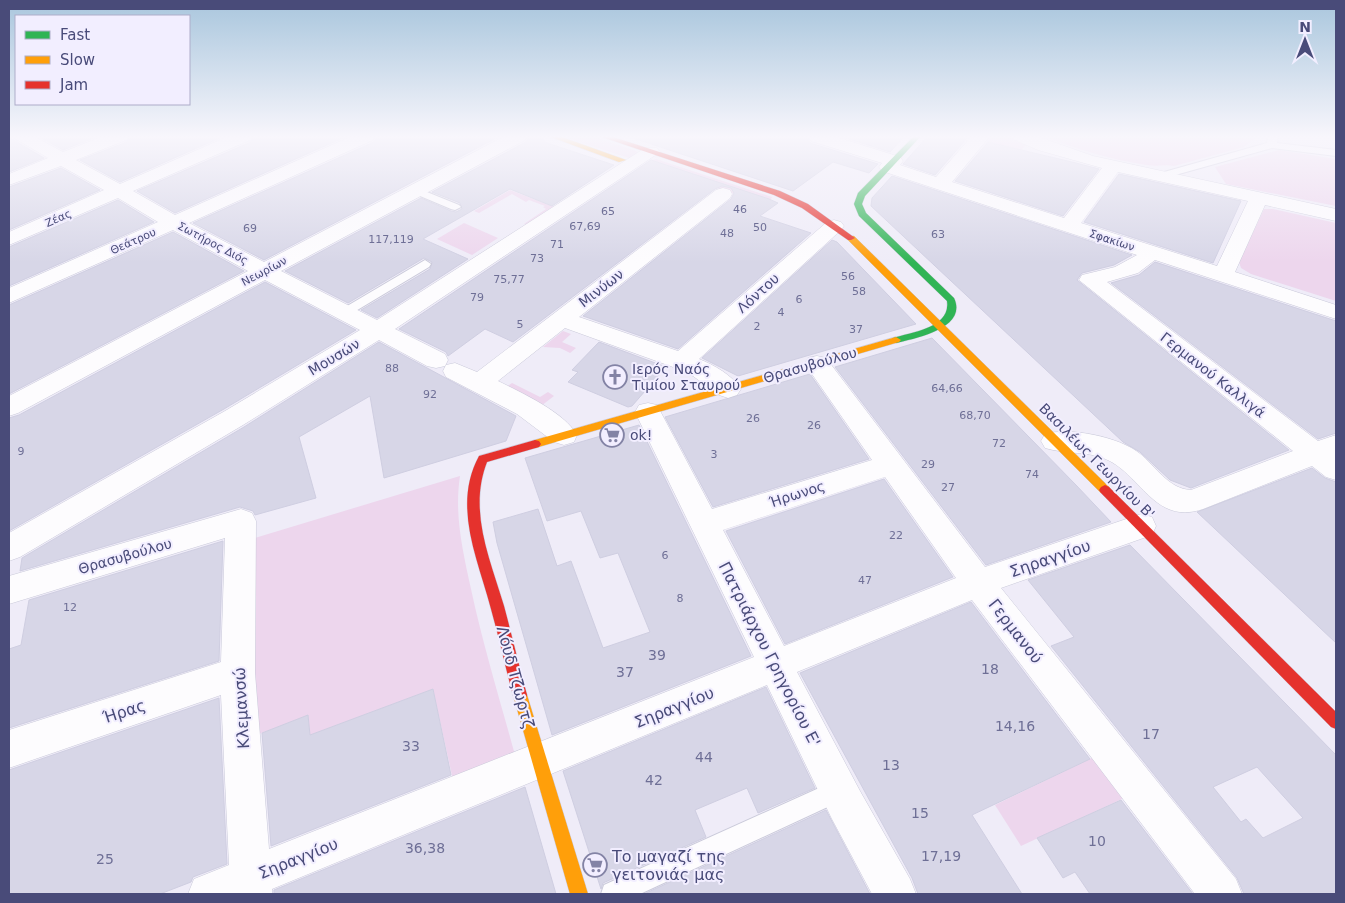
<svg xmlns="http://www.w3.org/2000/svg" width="1345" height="903" viewBox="0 0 1345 903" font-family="'DejaVu Sans',sans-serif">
  <rect width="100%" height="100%" fill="#efecf8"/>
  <g fill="#edd6ed">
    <polygon points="561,136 592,136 636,151 639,154 629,158"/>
    <polygon points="992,136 1007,136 1026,145 1021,150 988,142"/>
    <path d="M1043,136H1259L1244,147L1174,166C1164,164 1157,167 1147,165C1112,160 1076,149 1043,136Z"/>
    <polygon points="1279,150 1336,159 1336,206 1226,184 1215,167"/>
    <polygon points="656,159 772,197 771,199 759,202 653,167 650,162"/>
    <polygon points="510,190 558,208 530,226 524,224 546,209 543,207 545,206 529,200 526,202 512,194 479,213 474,211"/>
    <polygon points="1264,209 1273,209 1336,223 1336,301 1251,274 1241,268 1239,262"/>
    <polygon points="464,223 498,238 472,255 437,239"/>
    <polygon points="563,331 571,334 562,342 576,348 570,353 560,348 543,347"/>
    <polygon points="512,383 540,397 548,392 554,396 541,406 505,388"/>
    <path d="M460,476C454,515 463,552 471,589C483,645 500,700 515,755L453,780L433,689L310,735L308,716L256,735L248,540Z"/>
    <polygon points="1094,757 1124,798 1021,846 995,805"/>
  </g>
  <g fill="#d7d6e7" stroke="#cfcee1" fill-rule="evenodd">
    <polygon points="9,136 10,138 44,158 9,172"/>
    <polygon points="38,136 98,136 63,150"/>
    <polygon points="130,136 224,136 120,182 80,160 127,142"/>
    <polygon points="254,136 347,136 175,213 137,191 251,142"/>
    <polygon points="377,136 500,136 264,260 193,223 374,142"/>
    <polygon points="529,136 541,136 544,142 614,165 552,206 510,189 423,239 468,259 377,318 361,310 430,269 432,262 424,258 348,303 285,271 421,198 451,211 456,212 462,209 460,203 432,192 526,142"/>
    <polygon points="627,136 807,136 810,143 878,164 869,173 833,162 793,191"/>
    <polygon points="840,136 905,136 890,152"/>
    <polygon points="928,136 964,136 968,137 935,175 903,164"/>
    <polygon points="988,142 1076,163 1099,169 1063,216 955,181"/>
    <polygon points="651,160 769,199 778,203 760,216 811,233 678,349 583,316 731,199 734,193 731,188 722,186 715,189 513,342 485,329 448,356 446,352 399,329"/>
    <polygon points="61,168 100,190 9,230 9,187"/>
    <polygon points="1119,174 1241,201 1213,263 1084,222"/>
    <polygon points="892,176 1132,255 1114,265 1082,273 1077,280 1289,450 1191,488 1170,480 1140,452 1123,442 871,206 872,198"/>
    <polygon points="118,200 154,222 9,286 9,247"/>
    <polygon points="173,232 244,271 9,394 9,305"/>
    <polygon points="832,240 837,242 916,324 738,376 702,358"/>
    <polygon points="1155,262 1336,321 1336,433 1318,439 1111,283 1139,275"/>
    <polygon points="265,282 356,330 224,409 9,531 9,418 19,415"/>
    <polygon points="932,338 1076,485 1111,522 986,565 835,367"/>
    <polygon points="379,342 516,416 506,441 384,478 370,396 299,437 316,498 255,515 253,511 240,507 20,571 22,558 244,427"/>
    <polygon points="599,342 666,367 632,406 628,407 568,382 578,372 572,370"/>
    <polygon points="810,374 869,459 713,507 665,417"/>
    <polygon points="639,425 751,656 552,735 497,543 493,522 538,509 557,566 571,561 603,648 650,632 618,553 600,558 581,511 547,521 525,458"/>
    <polygon points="1312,468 1325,478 1336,482 1336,643 1197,512"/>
    <polygon points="884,479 953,577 785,644 726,531"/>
    <polygon points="223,541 219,661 9,728 9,649 21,645 29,600"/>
    <path d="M1130,545L1336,755V894H1244L1237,878L1051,646L1074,637L1028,580ZM1257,767L1303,818L1263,838L1246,819L1241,822L1213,787Z"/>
    <polygon points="971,602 1090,759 972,815 1022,894 918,894 912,878 800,673"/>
    <polygon points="766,687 815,788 758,813 747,788 695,810 706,837 603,883 601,889 563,771"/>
    <polygon points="433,689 451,775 271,846 262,733 308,715 310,735"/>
    <polygon points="219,698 227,864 193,877 191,882 160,894 9,894 9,770"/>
    <polygon points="525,787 556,894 274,894 274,890"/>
    <polygon points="1121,800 1193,894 1090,894 1075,872 1063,878 1037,838"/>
    <polygon points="826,810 870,894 644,894"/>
  </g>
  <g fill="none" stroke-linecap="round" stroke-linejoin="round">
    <g stroke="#cacada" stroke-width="2">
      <g id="lane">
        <polygon points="1268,136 1278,136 1277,143 1336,150 1336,156 1272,148 1161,179 1156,176 1157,174 1267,143"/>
        <polygon points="417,188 459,205 461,207 455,210 451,209 413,193 411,191"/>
        <polygon points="425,260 431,264 429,267 349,315 339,315 337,312"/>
        <polygon points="839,779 847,782 850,790 847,798 640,894 601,894 604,885"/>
      </g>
    </g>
    <g stroke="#cacada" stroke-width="1">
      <g id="street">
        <polygon points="11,136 33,136 63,152 104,136 128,136 126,140 76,160 120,184 229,136 252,136 250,140 133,191 175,215 352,136 375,136 373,140 189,223 264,262 505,136 527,136 525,140 281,271 377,320 645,148 657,148 660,152 395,329 445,354 448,360 445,366 436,368 427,366 379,340 243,425 20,557 9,561 9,533 225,411 360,330 265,280 18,413 9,416 9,396 248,271 173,230 9,303 9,288 158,222 118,198 9,245 9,232 104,190 61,166 9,185 9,174 48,158"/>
        <path d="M833,136L900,157L903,161L900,165L936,177L972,136H990L952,182L1064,218L1102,168L1038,150L1015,140L1013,136H1036L1093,156L1336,209V221L1265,205L1235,272L1336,305V319L1155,260L1138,273L1107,282L1318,441L1336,435V480L1326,477L1312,466L1203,509C1153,526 1141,472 1103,458C1085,451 1064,454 1045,448L1041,441L1045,434C1070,427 1119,437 1139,453C1156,466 1168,489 1191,490L1293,451L1079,280L1082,275L1115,267L1137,255L882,171L879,167L882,163L811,141L809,137ZM1118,172L1248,201L1217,266L1081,223Z"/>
        <path d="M723,188L730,190L732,194L730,198L579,317L678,351L827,222L834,220L841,222L844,226L841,230L699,359C714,365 732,375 741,389L737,395L728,398L719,395L693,376L673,367L565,328L498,381C522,393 564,412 577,435L574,442L564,445L554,442L517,414L446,377L443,371L446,365L455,363L477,372L716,190Z"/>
        <path d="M817,356L826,358L985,567L1141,514L1152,517L1156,526L1152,535L1001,588L1236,879L1242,894H1195L972,600L797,672L860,791L910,879L916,894H872L832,819L767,685L272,889V894H188L194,879L229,865L221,695L9,768V730L221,662L225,538L9,604V576L241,509L252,513L256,521L255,673L269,849L754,657L635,412L639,405L648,403L657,405L712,509L872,460L805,364L808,358ZM885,477L956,578L784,646L723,530Z"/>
      </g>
    </g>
    <g stroke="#cbcbdc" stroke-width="1">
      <path id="fast" d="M914,136H921L865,196L862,204L866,213L954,298C968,328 916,338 896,343L891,340L893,338C912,332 951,328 947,301L859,216L854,204L858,193Z"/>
    </g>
    <g stroke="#cbcbdc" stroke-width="1">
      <g id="slow">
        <polygon points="548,136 559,136 626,160 619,162"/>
        <polygon points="848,236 854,236 1109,487 1111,490 1109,493 1101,493 848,240"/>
        <polygon points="896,337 901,340 899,342 535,448 529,444 535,440"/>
        <polygon points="520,688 525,690 527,695 588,894 570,894 513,695 515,690"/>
      </g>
    </g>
    <g stroke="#cbcbdc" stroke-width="1">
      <g id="jam">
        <polygon points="599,136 610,136 780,191 808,204 855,238 851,240 848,240 802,208 774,195"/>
        <path d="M535,440L539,441L541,444L539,447L487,462C468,511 490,559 504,606C512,636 519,666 527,695L525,700L520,702L515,700L513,695C505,666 499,637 491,609C478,559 452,506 479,456Z"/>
        <polygon points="1105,485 1109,487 1336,712 1336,729 1331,727 1101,493 1099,490 1101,487"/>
      </g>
    </g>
    <use href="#lane" fill="#fdfcfe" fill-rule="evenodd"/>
    <use href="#street" fill="#fdfcfe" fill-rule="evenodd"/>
    <use href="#fast" fill="#30b455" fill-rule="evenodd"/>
    <use href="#slow" fill="#ff9f0a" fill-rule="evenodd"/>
    <use href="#jam" fill="#e5322d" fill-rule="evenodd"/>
  </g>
  <linearGradient id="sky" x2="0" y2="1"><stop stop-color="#a9c6dd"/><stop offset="0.52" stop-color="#f8f6fc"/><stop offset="1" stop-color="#f8f6fc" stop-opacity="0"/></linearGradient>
  <rect width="1345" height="263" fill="url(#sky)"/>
  <defs>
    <g id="church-ring" transform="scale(1.25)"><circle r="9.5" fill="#f2eeff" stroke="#8383a5" stroke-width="1.5"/><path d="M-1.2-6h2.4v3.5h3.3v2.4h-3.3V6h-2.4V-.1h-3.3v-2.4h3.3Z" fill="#8383a5"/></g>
    <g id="supermarket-ring" transform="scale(1.25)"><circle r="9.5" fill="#f2eeff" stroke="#8383a5" stroke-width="1.5"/><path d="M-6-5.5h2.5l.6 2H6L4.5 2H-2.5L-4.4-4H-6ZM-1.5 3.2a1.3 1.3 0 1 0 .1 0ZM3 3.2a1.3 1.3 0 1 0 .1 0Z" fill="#8383a5"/></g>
  </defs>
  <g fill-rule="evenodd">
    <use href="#church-ring" x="615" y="377"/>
    <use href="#supermarket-ring" x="612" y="435"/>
    <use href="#supermarket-ring" x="595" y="865"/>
  </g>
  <g text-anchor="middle" stroke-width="4" stroke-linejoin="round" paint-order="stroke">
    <g font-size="11" fill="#6e6f96">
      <text x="740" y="213">46</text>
      <text x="608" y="215">65</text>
      <text x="585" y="230">67,69</text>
      <text x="760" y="231">50</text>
      <text x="250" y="232">69</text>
      <text x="727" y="237">48</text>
      <text x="938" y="238">63</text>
      <text x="391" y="243">117,119</text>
      <text x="557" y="248">71</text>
      <text x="537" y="262">73</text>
      <text x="848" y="280">56</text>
      <text x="509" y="283">75,77</text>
      <text x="859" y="295">58</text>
      <text x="477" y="301">79</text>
      <text x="799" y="303">6</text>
      <text x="781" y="316">4</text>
      <text x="520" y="328">5</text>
      <text x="757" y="330">2</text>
      <text x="856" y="333">37</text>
      <text x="392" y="372">88</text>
      <text x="947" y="392">64,66</text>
      <text x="430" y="398">92</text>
      <text x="975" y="419">68,70</text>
      <text x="753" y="422">26</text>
      <text x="814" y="429">26</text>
      <text x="999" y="447">72</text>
      <text x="21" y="455">9</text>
      <text x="714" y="458">3</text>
      <text x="928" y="468">29</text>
      <text x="1032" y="478">74</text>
      <text x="948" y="491">27</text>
      <text x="896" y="539">22</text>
      <text x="665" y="559">6</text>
      <text x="865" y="584">47</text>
      <text x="680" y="602">8</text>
      <text x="70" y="611">12</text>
    </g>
    <g font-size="11" fill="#494b79" stroke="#f2eeff">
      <text transform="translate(58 218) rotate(-24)" y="4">Ζέας</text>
      <text transform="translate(1112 240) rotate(18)" y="4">Σφακίων</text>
      <text transform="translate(133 241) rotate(-24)" y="4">Θεάτρου</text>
      <text transform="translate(213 243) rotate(28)" y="4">Σωτήρος Διός</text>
      <text transform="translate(264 271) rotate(-28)" y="4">Νεωρίων</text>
    </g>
    <g font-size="14" fill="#494b79" stroke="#f2eeff">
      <text transform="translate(601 288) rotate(-38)" y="5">Μινύων</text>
      <text transform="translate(758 293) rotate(-42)" y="5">Λόντου</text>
      <text transform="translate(334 357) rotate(-31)" y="5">Μουσών</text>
      <text transform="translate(810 365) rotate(-16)" y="5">Θρασυβούλου</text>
      <text transform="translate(1213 375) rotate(38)" y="5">Γερμανού Καλλιγά</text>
      <text transform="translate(1097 461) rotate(45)" y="5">Βασιλέως Γεωργίου Β'</text>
      <text transform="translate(797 494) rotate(-18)" y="5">Ήρωνος</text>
      <text transform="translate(125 556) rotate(-16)" y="5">Θρασυβούλου</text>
    </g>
    <g font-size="14" fill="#494b79" stroke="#f2eeff" text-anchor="start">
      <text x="632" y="374">Ιερός Ναός<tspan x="632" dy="16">Τιμίου Σταυρού</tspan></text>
      <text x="630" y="440">ok!</text>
    </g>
    <g font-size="14" fill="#6e6f96">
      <text x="657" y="660">39</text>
      <text x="990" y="674">18</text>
      <text x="625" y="677">37</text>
      <text x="1015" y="731">14,16</text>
      <text x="1151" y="739">17</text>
      <text x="411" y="751">33</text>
      <text x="704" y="762">44</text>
      <text x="891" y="770">13</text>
      <text x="654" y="785">42</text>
      <text x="920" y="818">15</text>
      <text x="1097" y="846">10</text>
      <text x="425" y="853">36,38</text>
      <text x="941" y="861">17,19</text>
      <text x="105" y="864">25</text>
    </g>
    <g font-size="16" fill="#494b79" stroke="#f2eeff">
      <text transform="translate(1050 558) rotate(-19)" y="6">Σηραγγίου</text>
      <text transform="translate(1016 631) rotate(52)" y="6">Γερμανού</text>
      <text transform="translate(770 654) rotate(63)" y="6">Πατριάρχου Γρηγορίου Ε'</text>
      <text transform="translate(516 677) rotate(75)" y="6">Λόυδ Τζωρτζ</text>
      <text transform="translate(674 707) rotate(-22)" y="6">Σηραγγίου</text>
      <text transform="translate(241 708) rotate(-93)" y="6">Κλεμανσώ</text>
      <text transform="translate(124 711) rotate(-18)" y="6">Ήρας</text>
      <text transform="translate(298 858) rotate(-22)" y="6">Σηραγγίου</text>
    </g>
    <g font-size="16" fill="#494b79" stroke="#f2eeff" text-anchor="start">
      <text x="612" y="862">Το μαγαζί της<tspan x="612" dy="18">γειτονιάς μας</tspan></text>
    </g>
  </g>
  <rect width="1345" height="903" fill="none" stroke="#494b79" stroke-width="20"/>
  <rect x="15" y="15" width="175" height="90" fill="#f2eeff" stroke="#aeadc9"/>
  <rect x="25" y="31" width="25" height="8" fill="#30b455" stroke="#aeadc9"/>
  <text x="60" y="40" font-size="15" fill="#494b79">Fast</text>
  <rect x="25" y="56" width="25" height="8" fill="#ff9f0a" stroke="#aeadc9"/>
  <text x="60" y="65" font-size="15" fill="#494b79">Slow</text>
  <rect x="25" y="81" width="25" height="8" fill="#e5322d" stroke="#aeadc9"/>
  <text x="60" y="90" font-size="15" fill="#494b79">Jam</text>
  <g transform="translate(1305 40)" stroke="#f2eeff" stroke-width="4" paint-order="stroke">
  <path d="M0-4L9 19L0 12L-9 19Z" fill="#494b79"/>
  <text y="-8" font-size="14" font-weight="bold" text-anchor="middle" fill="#494b79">N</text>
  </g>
</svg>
